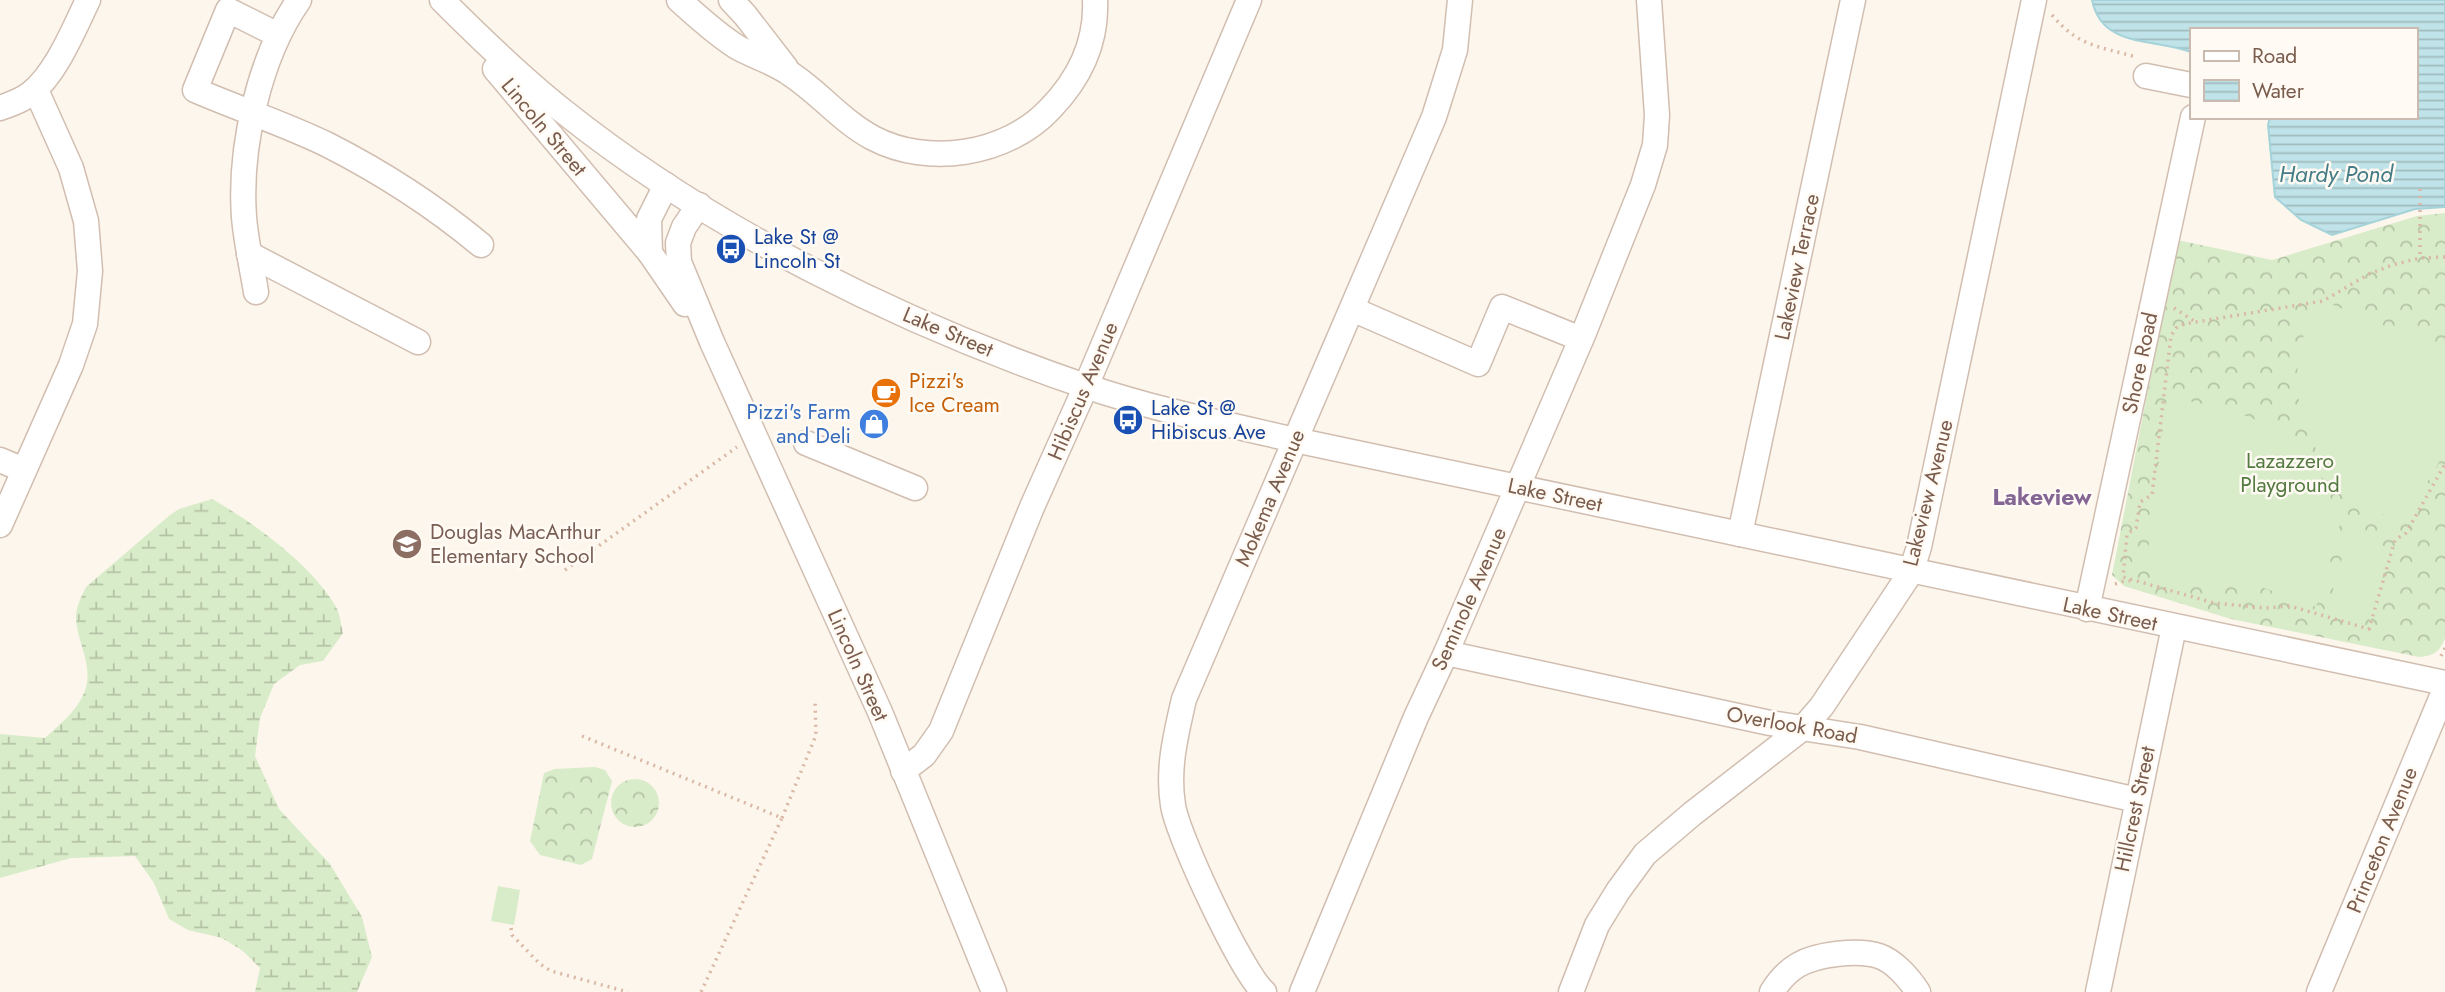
<svg xmlns="http://www.w3.org/2000/svg" width="2445" height="992" viewBox="0 0 2445 992" font-family="Jost,sans-serif">
  <defs>
    <pattern id="forest-crowns" width="20" height="18" patternUnits="userSpaceOnUse" patternTransform="scale(1.75)"><rect width="20" height="18" fill="#d8ecc9"/><path d="M2 6a3 3 0 1 1 6 0M12 15a3 3 0 1 1 6 0" fill="none" stroke="#b4c2a5"/></pattern>
    <pattern id="wetland-marsh" width="20" height="14" patternUnits="userSpaceOnUse" patternTransform="scale(1.75)"><rect width="20" height="14" fill="#d8ecc9"/><path d="M1 5h8M5 5V1M11 12h8M15 12V8" fill="none" stroke="#b4c2a5"/></pattern>
    <pattern id="water-rules" width="6" height="5" patternUnits="userSpaceOnUse" patternTransform="scale(1.75)"><rect width="6" height="5" fill="#bfe3e8"/><path d="M0 2.5h6" fill="none" stroke="#a0bbbe"/></pattern>
  </defs>
  <rect width="100%" height="100%" fill="#fdf6ec"/>
  <g fill="url(#forest-crowns)">
    <path d="M2445,213V638C2440,652 2433,656 2419,657L2231,619L2124,586L2112,575L2177,240L2272,260L2417,216Z"/>
    <polygon points="595,767 605,770 612,781 592,859 581,865 540,855 530,841 544,773 555,769"/>
    <circle cx="635" cy="803" r="24"/>
  </g>
  <path fill="url(#wetland-marsh)" d="M212,499C253,522 313,566 336,607C340,614 341,625 343,633L323,661L300,665L274,684L260,718L255,756L279,809L330,864L362,917L372,957L357,992H255L260,968L243,951L222,938L188,930L169,919L154,883L135,856L71,858L0,878V734L45,738C59,725 77,711 84,693C95,668 77,643 76,618C76,607 81,597 86,587L170,515L179,509Z"/>
  <g fill="#d8ecc9">
    <path d="M2326,302L2445,350V452L2403,523C2352,503 2322,475 2305,422C2300,406 2296,391 2297,374C2298,350 2306,328 2313,305Z"/>
    <path d="M2167,396C2219,408 2279,416 2312,462C2324,479 2332,502 2341,521L2316,607L2261,587L2166,579L2147,559Z"/>
    <polygon points="2348,536 2391,548 2371,620 2328,608"/>
    <polygon points="498,886 520,890 514,925 491,921"/>
  </g>
  <path fill="url(#water-rules)" stroke="#a5d3da" stroke-width="2" d="M2092,0H2445V207L2415,209L2332,235L2301,220L2275,197L2268,125L2270,117H2415V30H2191V52C2155,38 2102,49 2092,0Z"/>
  <g fill="none" stroke-linecap="round" stroke-linejoin="round">
    <g stroke="#d1beb0" stroke-width="27">
      <g id="minor">
        <path d="M442,0C481,39 520,77 563,111C713,231 904,324 1085,386C1153,409 1225,424 1295,440L2445,683"/>
        <path d="M679,0C697,16 716,34 737,47C753,56 773,62 789,73C819,92 841,121 873,138C928,167 1007,155 1050,109C1079,79 1097,42 1095,0"/>
        <polyline points="731,0 745,15 786,68"/>
        <path d="M278,35L228,10L195,90C239,109 285,124 328,145C383,173 434,206 481,245"/>
        <polyline points="495,69 650,253 685,304"/>
        <polyline points="2146,76 2191,85"/>
        <path d="M0,108C11,104 21,101 30,94C56,74 74,29 88,0"/>
        <polyline points="699,205 684,227 678,243 679,262 712,342 880,712 994,992"/>
        <polyline points="650,253 649,219 666,185"/>
        <polyline points="249,254 418,342"/>
        <path d="M256,292C252,267 246,242 244,217C239,148 259,57 299,0"/>
        <polyline points="1352,309 1478,364 1502,307 1581,339"/>
        <polyline points="806,443 915,488"/>
        <polyline points="0,460 24,470"/>
        <polyline points="0,525 71,365 85,324 90,271 86,221 71,168 36,90"/>
        <polyline points="1740,534 1853,0"/>
        <polyline points="2087,609 2193,117"/>
        <polyline points="1446,653 1770,723 1860,737 2137,800"/>
        <polyline points="903,771 924,755 941,731 1032,507 1086,386 1249,0"/>
        <path d="M1264,992C1243,975 1177,835 1173,805C1167,769 1176,734 1184,699L1434,117L1455,50L1460,0"/>
        <polyline points="1302,992 1416,717 1446,653 1583,335 1643,185 1655,145 1657,115 1649,0"/>
        <polyline points="1571,992 1597,925 1618,891 1645,854 1692,814 1804,727 1822,706 1911,572 1919,547 2034,0"/>
        <path d="M1772,992C1778,982 1788,971 1798,965C1817,954 1859,949 1879,956C1894,961 1909,978 1918,992"/>
        <polyline points="2098,992 2174,627"/>
        <polyline points="2319,992 2445,689"/>
      </g>
    </g>
    <g stroke="#d9b8a5" stroke-width="3.5" stroke-dasharray="2 5" stroke-linecap="butt">
      <path d="M2052,15C2079,47 2098,46 2136,57"/>
      <polyline points="2420,189 2420,258"/>
      <polyline points="2445,257 2420,258 2392,265 2369,274 2323,301 2184,324 2176,328 2171,336 2152,495 2140,502 2136,528 2127,534 2123,577 2214,603 2266,608 2290,606 2369,629 2395,540 2406,533 2445,464"/>
      <polyline points="2174,308 2194,321"/>
      <polyline points="565,570 737,447"/>
      <polyline points="2115,584 2124,581 2130,581"/>
      <polyline points="2441,656 2445,648"/>
      <polyline points="582,736 782,818 701,992"/>
      <polyline points="782,818 816,735 815,700"/>
      <polyline points="511,928 512,935 540,964 551,971 628,992"/>
    </g>
    <use href="#minor" stroke="#fff" stroke-width="24"/>
  </g>
  <defs>
    <g id="bus-disc" transform="scale(1.575)"><circle r="9.5" fill="#1a4fb4" stroke="#fffaf3"/><path d="M-5-6H5V4H4V6H2V4H-2V6H-4V4H-5ZM-3.5-4V0h7V-4ZM-3.5 1.2v1.5H-2V1.2ZM2 1.2v1.5H3.5V1.2Z" fill="#fff"/></g>
    <g id="cafe-disc" transform="scale(1.575)"><circle r="9.5" fill="#e8710a" stroke="#fffaf3"/><path d="M-5.5-4.5H6V0H3Q3 3.5 0 3.5H-2.5Q-5.5 3.5-5.5 0ZM3-3.2v2h1.7v-2ZM-6 4.5H4V6H-6Z" fill="#fff"/></g>
    <g id="shop-disc" transform="scale(1.575)"><circle r="9.5" fill="#3f7fe0" stroke="#fffaf3"/><path d="M-5-2.5h2.3a2.7 3.5 0 0 1 5.4 0H5L5.5 6h-11ZM-1.5-2.5h3a1.5 2.3 0 0 0-3 0Z" fill="#fff"/></g>
    <g id="school-disc" transform="scale(1.575)"><circle r="9.5" fill="#8d6e63" stroke="#fffaf3"/><path d="M0-5L7-2L0 1L-7-2ZM-4 1L0 2.5L4 1V4Q0 6-4 4Z" fill="#fff"/></g>
  </defs>
  <g fill-rule="evenodd">
    <use href="#bus-disc" x="731" y="249"/>
    <use href="#cafe-disc" x="886" y="393"/>
    <use href="#bus-disc" x="1128" y="420"/>
    <use href="#shop-disc" x="874" y="424"/>
    <use href="#school-disc" x="407" y="544"/>
  </g>
  <g text-anchor="middle" stroke-width="5" stroke-linejoin="round" paint-order="stroke">
    <g font-size="21" fill="#7a5c4d" stroke="#fffaf3">
      <text transform="translate(544 127) rotate(50)" y="7">Lincoln Street</text>
      <text transform="translate(1797 267) rotate(-78)" y="7">Lakeview Terrace</text>
      <text transform="translate(948 332) rotate(23)" y="7">Lake Street</text>
      <text transform="translate(2140 363) rotate(-78)" y="7">Shore Road</text>
      <text transform="translate(1083 391) rotate(-67)" y="7">Hibiscus Avenue</text>
      <text transform="translate(1928 493) rotate(-76)" y="7">Lakeview Avenue</text>
      <text transform="translate(1555 495) rotate(12)" y="7">Lake Street</text>
      <text transform="translate(1270 498) rotate(-67)" y="7">Mokema Avenue</text>
      <text transform="translate(1469 599) rotate(-66)" y="7">Seminole Avenue</text>
      <text transform="translate(2110 614) rotate(12)" y="7">Lake Street</text>
      <text transform="translate(858 665) rotate(66)" y="7">Lincoln Street</text>
      <text transform="translate(1792 725) rotate(10)" y="7">Overlook Road</text>
      <text transform="translate(2135 809) rotate(-78)" y="7">Hillcrest Street</text>
      <text transform="translate(2382 840) rotate(-68)" y="7">Princeton Avenue</text>
    </g>
    <g font-size="21" fill="#164399" stroke="#fffaf3" text-anchor="start">
      <text x="754" y="244">Lake St @<tspan x="754" dy="24">Lincoln St</tspan></text>
      <text x="1151" y="415">Lake St @<tspan x="1151" dy="24">Hibiscus Ave</tspan></text>
    </g>
    <g font-size="21" fill="#c56008" stroke="#fffaf3" text-anchor="start">
      <text x="909" y="388">Pizzi's<tspan x="909" dy="24">Ice Cream</tspan></text>
    </g>
    <g font-size="21" fill="#366cbe" stroke="#fffaf3" text-anchor="end">
      <text x="851" y="419">Pizzi's Farm<tspan x="851" dy="24">and Deli</tspan></text>
    </g>
    <g font-size="21" fill="#537a41" stroke="#fffaf3">
      <text x="2290" y="468">Lazazzero<tspan x="2290" dy="24">Playground</tspan></text>
    </g>
    <g font-size="21" fill="#785e54" stroke="#fffaf3" text-anchor="start">
      <text x="430" y="539">Douglas MacArthur<tspan x="430" dy="24">Elementary School</tspan></text>
    </g>
    <g font-size="23" font-style="italic" fill="#437c86" stroke="#fffaf3">
      <text x="2336" y="182">Hardy Pond</text>
    </g>
    <g font-size="23" font-weight="bold" fill="#846695" stroke="#fffaf3">
      <text x="2042" y="505">Lakeview</text>
    </g>
  </g>
  <rect x="2190" y="28" width="228" height="91" fill="#fffaf3" stroke="#cabbb1" stroke-width="2"/>
  <rect x="2204" y="51" width="35" height="10" fill="#ffffff" stroke="#cabbb1" stroke-width="2"/>
  <text x="2252" y="63" font-size="21" fill="#7a5c4d">Road</text>
  <rect x="2204" y="80" width="35" height="21" fill="url(#water-rules)" stroke="#cabbb1" stroke-width="2"/>
  <text x="2252" y="98" font-size="21" fill="#7a5c4d">Water</text>
</svg>
